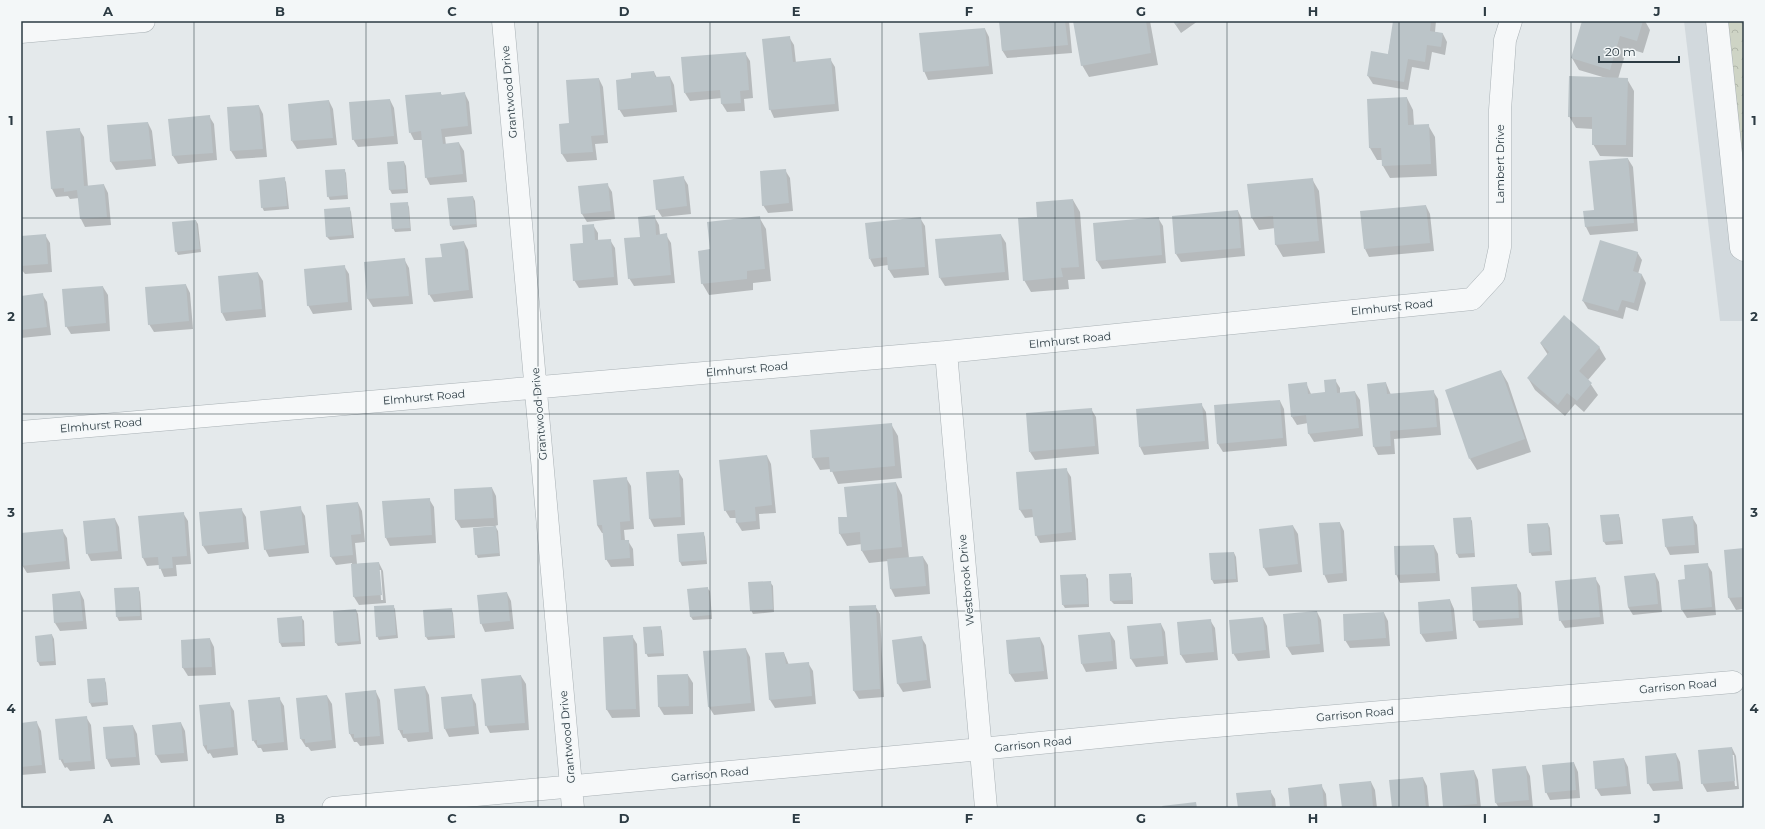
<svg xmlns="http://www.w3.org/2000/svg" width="1765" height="829" viewBox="0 0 1765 829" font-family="Montserrat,sans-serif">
<defs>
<pattern id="park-crowns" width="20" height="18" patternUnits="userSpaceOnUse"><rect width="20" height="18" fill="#ced4c5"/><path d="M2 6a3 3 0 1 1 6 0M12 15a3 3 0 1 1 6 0" fill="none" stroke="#b1b7aa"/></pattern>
</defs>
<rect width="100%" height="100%" fill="#e4e9eb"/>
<path fill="#d2d9dd" d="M1684 21H1744V321H1720Z"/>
<path fill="url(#park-crowns)" d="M1728 21H1744V186Z"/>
<path fill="#0003" fill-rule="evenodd" d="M1000 21H1069L1072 53 1007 58 1002 50Z
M1078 21H1150L1158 65 1089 77 1082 65Z
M1173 21H1198L1181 33Z
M1394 21H1436L1435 32 1443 34 1447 42 1445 55 1432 52 1429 70 1412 67 1408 90 1373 84 1368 76 1388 55Z
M1583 21H1645L1650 30 1643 53 1627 48 1618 79H1627L1634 91 1633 157 1600 156 1593 144V129L1576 128 1569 116 1606 78 1579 70 1572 58Z
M985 29 989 37 993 74 928 80 924 71Z
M789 37 794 45 796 63 830 59 835 67 839 111 774 118 770 109Z
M745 53 750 61 753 98 744 99 745 111 727 112 722 104V98L690 101 685 93Z
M654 72 657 78 670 77 674 85 677 112 624 117 619 109 632 79Z
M599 79 603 87 608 143 595 144 597 160 567 162 562 154 560 125 570 124Z
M440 93 442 95 465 94 469 102 472 134 445 137 446 145 459 143 464 151 467 182 430 185 426 177 422 140H414L410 132Z
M1407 98 1413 110 1414 125H1428L1435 137 1437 176 1390 178 1383 166V160H1377L1370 148 1368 100Z
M390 100 394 108 398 144 358 147 353 139Z
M329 101 333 109 337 145 297 149 292 141Z
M259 106 263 114 267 157 236 159 231 151 228 108Z
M209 116 214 124 217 160 178 164 173 156Z
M148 123 152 131 156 166 116 170 111 162 108 126Z
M79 129 84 137 88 187 104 185 108 193 111 225 85 227 81 219 79 198 70 199 68 196 56 197 52 189Z
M1628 159 1633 167 1638 231 1590 235 1586 227 1584 212 1595 211Z
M404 162 406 166 408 193 392 194 390 190 388 163Z
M344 170 346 173 348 199 330 200 328 196Z
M785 170 790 178 793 211 768 213 763 205Z
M683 177 688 185 691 214 662 217 657 209Z
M284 179 286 182 289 209 264 211 262 207Z
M1312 179 1319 191 1325 253 1283 257 1276 245 1275 228 1259 230 1252 218Z
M607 184 612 192 615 219 587 222 582 214 579 187Z
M473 197 475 201 477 227 453 230 451 226Z
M1073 200 1080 212 1085 279 1068 280 1069 289 1031 292 1024 280 1038 217Z
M407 203 409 207 411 231 395 232 393 228Z
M1426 206 1430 214 1434 251 1369 257 1365 249Z
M349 208 351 212 354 238 330 240 327 237Z
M1238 211 1242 219 1245 256 1181 262 1176 254Z
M654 216 659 225 660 235H666L671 243 675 283 634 286 629 278 641 238Z
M759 217 766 229 771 281 753 283V290L709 295 702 283 711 250Z
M920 218 925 226 929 275 894 278 889 270 888 265 874 267 870 259Z
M1158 218 1163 226 1166 263 1102 269 1097 261Z
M196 221 198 224 201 252 178 255 176 251Z
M593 225 598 233V241L610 240 615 248 618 285 579 288 574 280 584 244Z
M45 235 50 243 52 272 25 274 21 269V237Z
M1001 235 1006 243 1009 280 945 286 940 278Z
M464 242 468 250 473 298 434 302 429 294 443 257Z
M1637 252 1642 260 1638 274 1642 275 1646 283 1638 311 1626 307 1623 319 1588 309 1583 301Z
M404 259 409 268 413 304 373 307 368 299 365 263Z
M344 266 349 274 352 310 313 314 308 305Z
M258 273 263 281 266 317 226 321 222 313Z
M186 285 190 293 193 329 154 332 149 324Z
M103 287 108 295 110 331 71 334 66 326Z
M42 294 47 302 51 335 21 338V297Z
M1541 344 1599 347 1606 359 1588 380 1598 395 1584 412 1575 404 1565 416 1535 390 1528 378 1548 355Z
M1501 371 1508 383 1531 452 1477 470 1470 459Z
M1335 380 1340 388V393L1355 392 1360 400 1363 436 1314 442 1309 434 1308 423 1297 425 1292 417 1306 383 1311 394 1326 393Z
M1386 383 1391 395 1433 391 1438 399 1441 435 1394 439 1395 454 1378 455 1374 447 1368 385Z
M1280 401 1284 409 1287 446 1223 452 1218 444Z
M1201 404 1206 412 1209 449 1144 455 1140 447Z
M1091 409 1096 417 1099 454 1035 460 1030 452Z
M891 424 898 436 902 478 838 484 831 469 820 470 813 458Z
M767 456 771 464 776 513 759 514 760 529 742 531 737 523V518H730L725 510Z
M1066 469 1071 477 1076 540 1040 543 1036 535 1034 517 1025 518 1020 510 1017 473Z
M678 471 683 479 685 525 654 527 650 519Z
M626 478 631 486 634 529 624 530 625 541H628L633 549 634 566 611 567 606 559 604 533H602L597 525Z
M896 483 902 495 909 558 923 557 928 565 930 594 895 597 891 589 888 561 869 563 862 551V544L847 546 840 534 839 518H848Z
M492 488 496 496 498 525 495 526 498 531 500 556 478 558 476 554 494 526 461 528 456 520Z
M429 499 434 507 436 543 390 546 386 538Z
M358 503 362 511 365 542 355 543 357 564 379 563 383 571 386 603 359 605 354 597 352 563 336 565 331 557ZM379 570H381L383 600H381Z
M300 508 305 516 309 553 269 557 265 549Z
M241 509 246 517 249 549 208 554 203 546Z
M183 513 188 521 191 564 176 565 177 576 164 577 159 565 147 566 143 558 139 517Z
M1618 515 1620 518 1623 544 1606 545 1604 542Z
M1692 517 1697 525 1699 553 1670 555 1666 547Z
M1470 518 1472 521 1475 557 1459 558 1457 554Z
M115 519 119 527 122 559 91 561 87 553Z
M1340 523 1344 531 1347 581 1328 583 1324 574Z
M1548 524 1550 528 1552 555 1532 556 1530 552Z
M1293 526 1298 534 1302 572 1269 576 1264 568Z
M62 530 67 538 70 569 27 573 22 565 21 534Z
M703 533 705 537 707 564 682 566 680 562 678 535Z
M1434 546 1438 554 1440 581 1400 583 1396 574Z
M1744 549V609L1736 610 1729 598 1725 551Z
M1234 553 1236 557 1238 582 1214 584 1212 580 1211 554Z
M1707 564 1712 572 1716 615 1687 618 1682 610 1686 580Z
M1130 574 1132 578 1133 604H1114L1111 601Z
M1655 574 1659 582 1662 612 1633 615 1628 607 1626 577Z
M1085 575 1088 579 1089 607 1065 608 1063 605Z
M1595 578 1600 586 1604 624 1565 628 1560 620Z
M770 582 773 586 774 612 753 614 751 610Z
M1516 585 1521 593 1523 625 1479 628 1474 620Z
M138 588 140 592 142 620 119 621 117 617 115 589Z
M707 588 710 591 712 619 693 620 691 617Z
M80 592 84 600 87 629 60 631 55 623Z
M507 593 511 601 514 629 485 632 481 623Z
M1450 600 1454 609 1457 639 1426 642 1421 634Z
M393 606 395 609 398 638 379 640 377 636Z
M875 606 880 614 884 697 859 699 854 691Z
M356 610 358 614 361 644 338 646 336 643Z
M451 610 453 613 455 638 428 640 426 637Z
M1317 612 1321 620 1324 652 1292 655 1287 647 1284 615Z
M1384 613 1388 621 1390 646 1350 648 1345 640Z
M301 617 304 621 305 646 282 647 280 643 278 619Z
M1263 618 1267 626 1270 658 1238 661 1233 653Z
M1210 620 1215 628 1218 660 1186 663 1181 655 1178 623Z
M1161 624 1165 632 1168 664 1136 667 1131 659 1128 627Z
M660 627 662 631 664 656 648 657 646 653Z
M1110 633 1115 641 1117 669 1086 672 1082 664Z
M52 635 54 639 56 665 40 666 38 662 36 637Z
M632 636 637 644 640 717 612 718 607 710Z
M921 637 926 645 931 688 903 692 898 684Z
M1040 638 1044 646 1048 679 1015 682 1010 674Z
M210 639 214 647 216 675 188 676 183 668 182 641Z
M746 649 750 657 755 711 714 715 709 707Z
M784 653 789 665 808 663 813 671 816 704 775 708 770 700Z
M688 675 693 683V714L664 715 659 707Z
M521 676 526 684 529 730 490 733 486 725Z
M104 679 106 683 108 705 92 707 90 703Z
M425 687 429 695 433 739 408 742 406 738H403L399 730Z
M376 692 380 700 384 744 360 746 357 742H354L350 734Z
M471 695 476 704 479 734 449 737 445 729Z
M327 696 332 704 336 748 311 751 308 747H306L301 739Z
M279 698 284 706 288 750 263 752 261 748H258L253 740Z
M229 703 234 711 238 755 213 758 210 753 208 754 203 745Z
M86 717 91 725 95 769 70 771 67 767 65 768 60 759Z
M37 723 41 731 46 773 21 775V724Z
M181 723 185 731 188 761 161 763 156 755 153 726Z
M133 726 137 734 140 765 111 767 107 759Z
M1732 748 1736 756 1739 789 1707 792 1702 783ZM1732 755H1734L1737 786H1735Z
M1676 754 1680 762 1683 789 1653 791 1648 783Z
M1624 759 1628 767 1631 794 1601 796 1596 788Z
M1574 763 1578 772 1580 798 1550 800 1546 792Z
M1526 768 1530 776 1533 808H1499L1496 803Z
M1474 771 1478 780 1481 808H1445L1444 807Z
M1423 778 1427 786 1429 808H1393Z
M1371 782 1375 790 1377 808H1343Z
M1321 785 1326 794 1327 808H1291Z
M1270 791 1275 799 1276 808H1239Z"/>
<path fill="#bbc4c8" d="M999 21H1065L1068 45 1002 51Z
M1073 21H1146L1151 53 1081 66Z
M1173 21H1182L1176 25Z
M1393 21H1431L1430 31 1443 33 1441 47 1427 45 1425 62 1408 59 1404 82 1367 76 1371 51 1388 54Z
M1582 21H1643L1637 41 1620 36 1610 70 1571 58Z
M985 28 989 66 923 72 919 33Z
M790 36 793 62 831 58 835 104 769 110 762 39Z
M746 52 749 90 740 91 741 103 721 104 720 90 684 93 681 57Z
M654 71 655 77 670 76 673 105 618 110 616 80 631 78V73Z
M1569 76 1628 78 1626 145H1592V117H1568Z
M599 78 604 135 591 136 593 152 561 154 559 124 569 123 566 80Z
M441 92V95L465 92 468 126 441 129 443 144 459 142 463 174 425 178 421 131 409 133 405 95Z
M1407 97 1408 125 1429 124 1431 164 1382 166 1381 148H1369L1367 99Z
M390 99 394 136 352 140 349 102Z
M329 100 333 138 291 141 288 104Z
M259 105 263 149 230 151 227 107Z
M210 115 213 153 172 156 168 119Z
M148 122 152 159 110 162 107 125Z
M80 128 84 186 104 184 107 217 80 219 77 190 64 192V188L51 189 46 131Z
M1628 158 1634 223 1585 227 1583 211 1594 210 1589 161Z
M404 161 406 189 389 190 387 162Z
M345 169 347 195 327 197 325 170Z
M786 169 789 203 762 206 760 171Z
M684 176 687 206 656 210 653 180Z
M285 177 287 206 261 208 259 180Z
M1313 178 1319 241 1275 245 1273 216 1251 218 1247 184Z
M608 183 611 211 581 214 578 186Z
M473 196 476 224 450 226 447 198Z
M1073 199 1079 267 1061 268 1063 277 1023 281 1018 218 1037 217 1036 202Z
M408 202 410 228 392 229 390 203Z
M1426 205 1430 243 1364 249 1360 211Z
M350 207 352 235 326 237 324 209Z
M1238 210 1241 248 1175 254 1172 216Z
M655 215 656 235 667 233 671 275 628 279 624 238 640 237 638 217Z
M760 216 765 269 747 271V279L701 284 698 251 710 249 707 222Z
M921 217 925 267 888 270 887 257 869 259 865 223Z
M1159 217 1162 255 1096 261 1093 223Z
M196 220 200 249 175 252 172 222Z
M594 224 595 240 611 239 614 277 573 281 570 244 583 243 582 225Z
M46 234 48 264 21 266V236Z
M1001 234 1005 272 939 278 935 239Z
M1600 240 1638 252 1633 271 1642 274 1634 303 1622 300 1618 311 1582 301Z
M464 241 469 290 428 295 425 258 442 257 440 244Z
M405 258 409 296 367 299 364 262Z
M345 265 348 302 307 306 304 269Z
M258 272 262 309 221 313 218 276Z
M186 284 189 321 148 325 145 287Z
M103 286 106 323 65 327 62 289Z
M43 293 47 327 21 330V296Z
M1564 315 1600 347 1579 371 1592 383 1577 401 1567 393 1558 405 1527 378 1549 352 1540 343Z
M1501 370 1525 439 1469 459 1445 390Z
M1336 379 1337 393 1355 391 1359 428 1308 434 1306 415 1291 417 1288 384 1307 382 1308 394 1325 392 1324 380Z
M1386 382 1387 394 1434 390 1437 427 1390 431 1391 446 1373 447 1367 384Z
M1280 400 1283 438 1217 444 1214 405Z
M1202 403 1205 441 1139 447 1136 409Z
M1092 408 1095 446 1029 452 1026 413Z
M892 423 895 466 830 472 829 457 812 458 810 430Z
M767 455 772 505 755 507 756 521 736 523 735 510 724 511 719 460Z
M1067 468 1072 532 1035 536 1032 509 1019 510 1016 472Z
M679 470 681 517 649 519 646 472Z
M627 477 630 521 620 522 621 540H629L630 558 605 560 602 525H597L593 480Z
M896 482 902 547 861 551 860 532 839 534 838 517H847L844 487Z
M492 487 494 518 455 520 454 489Z
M430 498 432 535 385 538 382 501Z
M358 502 361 534 351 535 353 555 330 557 326 505Z
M301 506 305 545 264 550 260 511Z
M242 508 245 542 202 546 199 512Z
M184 512 187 556 172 557 173 568 159 569 158 557 142 558 138 516Z
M1619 514 1621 540 1603 542 1600 515Z
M1693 516 1695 545 1665 547 1662 519Z
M1471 517 1474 553 1456 554 1453 518Z
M115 518 118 551 86 554 83 521Z
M1340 522 1343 573 1323 575 1319 523Z
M1548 523 1550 551 1529 553 1527 524Z
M1293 525 1298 564 1263 568 1259 529Z
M496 526 499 553 475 555 473 528Z
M63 529 66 561 21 566V533Z
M704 532 706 560 679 562 677 534Z
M1434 545 1436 573 1395 575 1394 546Z
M1744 548V597L1728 598 1724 550Z
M1234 552 1236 579 1211 580 1209 553Z
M923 556 926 586 890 589 887 559Z
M379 562 382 595 353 597 351 564Z
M1708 563 1712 607 1681 610 1678 580 1685 579 1684 565Z
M1131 573 1132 600 1110 601 1109 574Z
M1655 573 1658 604 1628 607 1624 576Z
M1086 574 1088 604 1062 605 1060 575Z
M1596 577 1600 617 1559 621 1555 581Z
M771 581 773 609 750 611 748 582Z
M1517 584 1519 618 1473 621 1471 587Z
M139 587 140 616 116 617 114 588Z
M708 587 711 615 690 617 687 589Z
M80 591 83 621 54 623 52 594Z
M507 592 510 621 480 624 477 595Z
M1450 599 1453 631 1420 634 1418 602Z
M394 605 396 635 376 637 374 606Z
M876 605 880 689 853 691 849 606Z
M452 608 454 635 425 637 423 610Z
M356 609 359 641 335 643 333 611Z
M1317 611 1320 644 1286 647 1283 614Z
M1384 612 1386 638 1344 641 1343 614Z
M302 616 303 642 279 643 277 618Z
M1263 617 1266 650 1232 654 1229 620Z
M1211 619 1214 652 1180 655 1177 622Z
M1161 623 1164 656 1130 659 1127 626Z
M661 626 663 653 645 654 643 627Z
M1110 632 1113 661 1081 664 1078 635Z
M52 634 54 661 37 662 35 636Z
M633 635 636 709 606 710 603 637Z
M922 636 927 680 897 684 892 640Z
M1040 637 1044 671 1009 674 1006 640Z
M210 638 212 667 182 668 181 640Z
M746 648 751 703 708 707 703 651Z
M784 652 786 664 809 662 812 696 769 700 765 653Z
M688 674 689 706 658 707 657 675Z
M521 675 525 723 485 726 481 679Z
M105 678 107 702 89 703 87 679Z
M425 686 429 732 403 734V730H398L394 689Z
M376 690 380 736 354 738V734H349L345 693Z
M472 694 475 726 444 729 441 697Z
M327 695 332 740 305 743V739H300L296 698Z
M280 697 284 742 257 745V740L252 741 248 700Z
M230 702 234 747 207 750V745L203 746 199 705Z
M87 716 91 761 64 763 63 759 59 760 55 719Z
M37 721 42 765 21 767V723Z
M181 722 184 753 155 755 152 725Z
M133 725 136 757 106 759 103 727Z
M1732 747 1735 781 1701 784 1698 750Z
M1676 753 1679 781 1647 784 1645 756Z
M1624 758 1627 786 1595 789 1593 761Z
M1574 762 1576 790 1545 793 1542 765Z
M1526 766 1529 800 1495 803 1492 769Z
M1474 770 1477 804 1443 807 1440 773Z
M1423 777 1426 808H1392L1389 780Z
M1371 781 1373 808H1342L1339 784Z
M1322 784 1324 808H1290L1288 788Z
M1271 790 1272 808H1238L1236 793Z
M1196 802 1197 808H1163L1162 806Z"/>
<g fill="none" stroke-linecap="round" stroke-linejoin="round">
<defs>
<path id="minor" d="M503 21 573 808
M1717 21 1741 248 1744 250
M21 32 144 21
M946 352 986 808
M21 432 946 352 1472 299 1494 275 1500 247V110L1505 40 1511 21
M333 808 960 751 1170 730 1733 682"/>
</defs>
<use href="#minor" stroke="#a9b1b5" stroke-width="23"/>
<use href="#minor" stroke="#f6f8f9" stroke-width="22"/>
</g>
<path fill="none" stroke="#2c3b43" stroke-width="1" stroke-opacity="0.55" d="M194 21V808M366 21V808M538 21V808M710 21V808M882 21V808M1055 21V808M1227 21V808M1399 21V808M1571 21V808M21 218H1744M21 414H1744M21 611H1744"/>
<g text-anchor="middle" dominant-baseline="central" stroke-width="3" stroke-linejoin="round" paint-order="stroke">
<g font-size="11" fill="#2c3b43" stroke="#f3f7f8">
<text transform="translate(509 92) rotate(-95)">Grantwood Drive</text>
<text transform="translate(1500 164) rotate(-90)">Lambert Drive</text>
<text transform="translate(1392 307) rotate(-6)">Elmhurst Road</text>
<text transform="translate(1070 340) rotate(-6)">Elmhurst Road</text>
<text transform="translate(747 369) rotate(-5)">Elmhurst Road</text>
<text transform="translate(424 397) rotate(-5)">Elmhurst Road</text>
<text transform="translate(539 414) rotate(-95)">Grantwood Drive</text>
<text transform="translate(101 425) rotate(-5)">Elmhurst Road</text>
<text transform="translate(966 580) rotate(-95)">Westbrook Drive</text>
<text transform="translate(1678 686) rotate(-5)">Garrison Road</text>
<text transform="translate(1355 714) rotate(-5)">Garrison Road</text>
<text transform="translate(567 737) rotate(-95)">Grantwood Drive</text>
<text transform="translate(1033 744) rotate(-6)">Garrison Road</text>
<text transform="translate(710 774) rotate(-5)">Garrison Road</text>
</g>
</g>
<rect width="1765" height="829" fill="none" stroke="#f3f7f8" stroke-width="44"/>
<path d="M1599 56v6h80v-6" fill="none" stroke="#2c3b43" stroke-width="2"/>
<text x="1605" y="56" font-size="12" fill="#2c3b43" stroke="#f3f7f8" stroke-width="3" paint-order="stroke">20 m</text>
<rect x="22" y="22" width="1721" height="785" fill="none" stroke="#2c3b43" stroke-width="1.5"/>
<g font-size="13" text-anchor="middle" font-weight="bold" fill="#2c3b43">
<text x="108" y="16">A</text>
<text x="280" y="16">B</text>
<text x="452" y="16">C</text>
<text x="624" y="16">D</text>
<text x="796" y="16">E</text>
<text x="969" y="16">F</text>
<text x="1141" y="16">G</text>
<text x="1313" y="16">H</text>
<text x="1485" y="16">I</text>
<text x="1657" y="16">J</text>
<text x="11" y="125">1</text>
<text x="1754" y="125">1</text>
<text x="11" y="321">2</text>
<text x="1754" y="321">2</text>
<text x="11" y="517">3</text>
<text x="1754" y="517">3</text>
<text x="11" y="713">4</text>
<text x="1754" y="713">4</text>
<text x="108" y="823">A</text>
<text x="280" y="823">B</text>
<text x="452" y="823">C</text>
<text x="624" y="823">D</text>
<text x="796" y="823">E</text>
<text x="969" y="823">F</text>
<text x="1141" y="823">G</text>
<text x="1313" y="823">H</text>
<text x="1485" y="823">I</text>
<text x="1657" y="823">J</text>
</g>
</svg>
